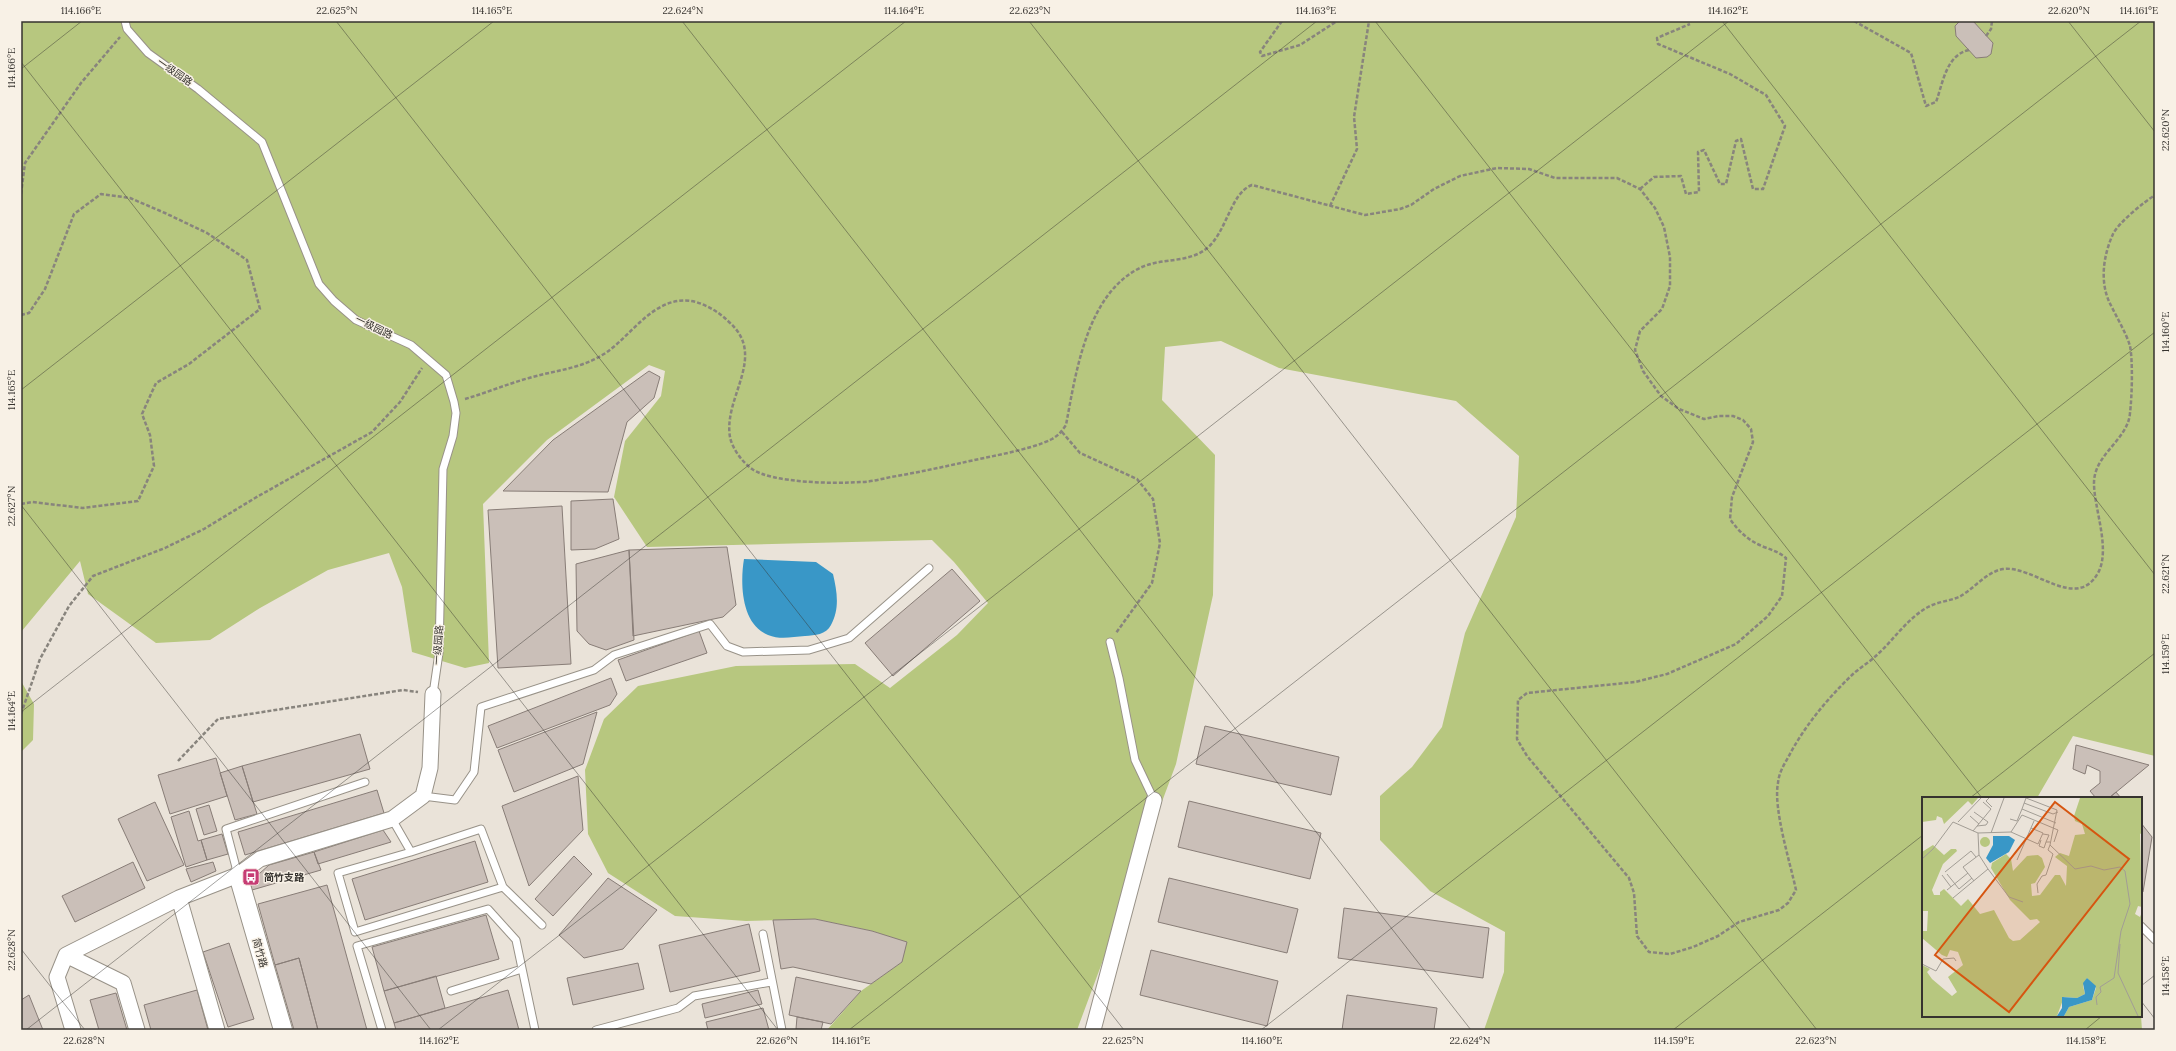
<svg xmlns="http://www.w3.org/2000/svg" width="2176" height="1051" viewBox="0 0 2176 1051" font-family="Lora,'Noto Sans SC',serif">
<rect width="100%" height="100%" fill="#eae3d9"/>
<path fill="#b7c77f" d="M21 21H2155V756L2073 736 2037 798H1923V1016H2141L2142 1030H1484L1504 972 1505 932 1430 891 1380 840V796L1412 767 1442 727 1465 633 1516 517 1519 456 1456 401 1279 368 1221 341 1165 347 1162 400 1215 455 1213 595 1176 764 1077 1030H827L861 991 902 962 906 942 872 931 815 919 746 921 675 916 608 873 588 834 585 770 604 719 638 686 736 666 855 664 890 688 957 635 988 603 954 562 932 540 647 547 614 497 625 441 661 396 665 371 649 365 547 440 483 504 489 663 465 668 412 652 402 587 389 553 328 570 260 608 210 640 156 643 88 594 80 561 21 632Z
M21 681 34 704 33 740 21 752Z"/>
<path fill="#3997c7" d="M744 559 816 562 833 574C837 591 840 609 831 625 826 635 815 635 805 636 792 637 780 640 768 635 741 624 740 583 744 559Z"/>
<path fill="#cabfb8" stroke="#887d77" d="M1960 21H1973L1993 43 1991 54 1987 57 1976 58 1956 36 1955 26Z
M649 371 660 377 654 398 627 422 608 492 503 491 553 440Z
M613 499 619 539 595 549 571 550V501Z
M562 506 571 664 498 668 488 510Z
M727 547 736 605 723 617 633 636 629 550Z
M629 550 634 640 606 650 589 644 577 631 576 564Z
M952 569 980 601 893 676 865 643Z
M699 631 707 653 626 681 618 660Z
M611 678 617 694 610 705 497 748 488 726Z
M597 712 583 764 514 792 498 750Z
M1205 726 1339 757 1331 795 1196 764Z
M360 734 370 769 253 802 242 766Z
M2076 745 2149 765 2109 798H2096L2090 791 2100 783V771L2087 765 2085 774 2073 769Z
M216 758 227 796 170 814 158 775Z
M242 766 257 814 235 820 220 773Z
M578 776 583 830 529 886 502 806Z
M377 790 384 813 245 855 238 832Z
M2116 792 2121 798H2109Z
M1189 801 1321 833 1310 879 1178 847Z
M155 802 184 865 147 881 118 819Z
M209 805 217 831 204 835 196 809Z
M189 811 198 841 201 840 207 860 186 867 171 817Z
M2141 823 2152 837 2143 892 2141 891Z
M383 830 391 842 318 864 314 852Z
M222 834 228 854 207 860 201 840Z
M475 841 488 882 365 920 352 879Z
M314 852 321 870 252 890 250 882 269 865Z
M574 856 592 874 553 916 535 899Z
M133 862 145 888 75 922 62 896Z
M213 862 216 871 191 882 186 869Z
M608 878 657 910 623 949 584 958 559 935Z
M1169 878 1298 909 1287 953 1158 922Z
M327 885 367 1030H318L299 958 275 965 258 904Z
M1344 908 1489 928 1483 978 1338 958Z
M486 915 499 959 384 991 372 947Z
M815 919 872 931 907 942 902 962 871 984 793 967 781 969 773 920Z
M749 924 760 971 670 992 659 945Z
M229 943 254 1019 228 1027 203 952Z
M1151 950 1278 981 1267 1026 1140 995Z
M299 958 318 1030H294L275 965Z
M638 963 644 989 573 1005 567 978Z
M436 976 445 1008 394 1023 384 991Z
M796 977 861 991 831 1024 789 1015Z
M197 990 208 1030H151L144 1005Z
M508 990 519 1030H396L394 1023Z
M758 990 762 1004 705 1018 702 1004Z
M116 993 127 1030H99L90 1000Z
M29 995 43 1030H21V1000Z
M1347 995 1437 1008 1434 1030H1342Z
M763 1008 769 1030H708L706 1022Z
M797 1017 823 1022 821 1030 796 1029Z"/>
<g fill="none" stroke-linecap="round" stroke-linejoin="round">
<defs>
<path id="service" d="M125 21 127 29 148 53 198 89 262 142 319 284 334 301 356 320 411 345 446 375 454 402 456 413 453 436 443 469 439 653 433 694
M1110 642 1119 678 1135 760 1154 800
M423 796 455 800 474 772 481 707 594 670 614 655 710 624 727 646 743 652 809 650 849 638 929 568
M392 819 411 852 338 873 355 932 503 887 481 829 411 852
M238 875 226 829 365 782
M503 887 542 925
M2141 926 2155 940
M763 934 782 1030
M451 991 522 969
M382 1030 357 946 488 909 516 940 535 1030
M596 1030 678 1008 694 996 771 982"/>
<path id="minor" d="M179 898 217 1030
M66 955 123 983 137 1030
M73 1030 57 977 66 955 179 898 238 875 260 859 392 819 423 796 430 768 433 694
M1093 1030 1154 800"/>
<path id="tertiary" d="M238 875 283 1030"/>
</defs>
<use href="#service" stroke="#989288" stroke-width="9"/>
<use href="#minor" stroke="#989288" stroke-width="17"/>
<use href="#tertiary" stroke="#989288" stroke-width="20"/>
<path stroke="#88847d" stroke-width="2.5" stroke-dasharray="4 2" stroke-linecap="butt" d="M1282 21 1260 52 1262 56 1300 45 1337 21
M1854 21 1911 53 1926 106 1936 102C1943 83 1946 55 1969 50
M1986 36 1991 29 1992 21
M1640 189 1654 177 1681 176 1686 194 1699 192 1698 152 1704 150 1720 184H1726L1736 141 1741 139 1753 189H1763L1785 126 1766 95 1730 74 1658 44 1657 38 1690 24
M21 194 25 163 81 83 120 37
M1330 206 1357 149 1354 117 1369 21
M21 315 29 313 45 289 74 214 101 194 130 198 165 213 207 233 247 260 260 309 189 364 156 383 142 414 150 435 154 466 138 501 83 508 32 502 21 504
M465 399C486 393 507 384 529 378 556 370 582 369 607 352 633 334 657 292 696 302 709 306 720 313 729 322 768 356 723 397 730 437 732 448 742 462 752 469 772 483 835 484 860 482 871 482 881 479 891 477 915 473 938 468 961 463 986 457 1031 450 1052 439 1059 435 1062 431 1066 425 1076 372 1087 292 1142 267 1162 258 1188 263 1206 249 1227 233 1230 193 1252 185L1365 215 1400 209 1411 205 1434 189 1460 176 1497 168 1529 169 1555 178H1617L1640 189 1655 208 1664 227 1670 257V286L1662 309 1640 331 1635 350 1643 371 1661 396 1679 409 1704 419 1719 416H1733L1743 420 1751 429 1753 442 1732 497 1730 519C1739 532 1749 541 1764 547 1772 550 1779 552 1786 558L1782 596 1768 616 1736 644 1667 674 1635 682 1527 693 1518 700 1517 739 1527 756 1629 878 1634 893 1637 936 1649 952 1670 954 1693 947 1718 936 1739 922 1779 910 1788 903 1796 890C1790 862 1773 808 1778 783 1779 771 1786 762 1791 752 1807 723 1829 697 1853 674 1861 667 1871 661 1879 653 1895 638 1908 618 1928 607 1937 602 1949 601 1959 597 1974 589 1986 572 2003 569 2034 565 2076 612 2098 573 2111 549 2094 509 2094 483 2094 454 2128 440 2130 413 2132 396 2133 362 2130 346 2126 332 2114 313 2108 299 2100 278 2104 254 2113 234 2119 222 2144 202 2155 195
M1062 432 1080 453 1137 479 1153 499 1160 543 1152 583 1116 633
M21 714 40 659 69 606 93 576 165 548 204 529 255 498 372 432 400 402 422 368
M178 761 218 719 403 690 418 692"/>
<use href="#service" stroke="#fff" stroke-width="7"/>
<use href="#minor" stroke="#fff" stroke-width="15"/>
<use href="#tertiary" stroke="#fff" stroke-width="18"/>
</g>
<path fill="none" stroke="#36332f" stroke-width="1" stroke-opacity="0.45" d="M336 21 1124 1030M682 21 1471 1030M1029 21 1817 1030M1375 21 1982 798M1722 21 2155 575M2068 21 2155 132M21 62 778 1030M21 69 82 21M21 390 494 21M21 505 431 1030M21 712 906 21M1970 798 2155 653M21 949 85 1030M2141 986 2155 975M2141 1001 2155 1019M26 1030 1317 21M438 1030 1729 21M849 1030 2141 21M1261 1030 2155 332M1673 1030 1923 835M2085 1030 2102 1016"/>
<defs>
<symbol id="bus-square" viewBox="-11 -11 22 22"><rect x="-9" y="-9" width="18" height="18" rx="4" fill="#c63c74" stroke="#f8f1e6"/><path d="M-5-6H5V4H4V6H2V4H-2V6H-4V4H-5ZM-3.5-4V0h7V-4ZM-3.5 1.2v1.5H-2V1.2ZM2 1.2v1.5H3.5V1.2Z" fill="#fff"/></symbol>
</defs>
<g fill-rule="evenodd">
<use href="#bus-square" x="241" y="867" width="20" height="20"/>
</g>
<g text-anchor="middle" dominant-baseline="central" stroke-width="3" stroke-linejoin="round" paint-order="stroke">
<g font-size="10" fill="#36332f" stroke="#f8f1e6">
<text transform="translate(175 72) rotate(35)">一级园路</text>
<text transform="translate(374 327) rotate(26)">一级园路</text>
<text transform="translate(438 645) rotate(-86)">一级园路</text>
<text transform="translate(260 953) rotate(74)">简竹路</text>
</g>
<g font-size="10" font-weight="bold" fill="#36332f" stroke="#f8f1e6" text-anchor="start">
<text x="264" y="877">简竹支路</text>
</g>
</g>
<g transform="translate(1922 797)">
<rect width="220" height="220" fill="#eae3d9"/>
<path d="M0 1H56L50 8 46 4 22 27 20 21 15 19 14 23 0 25ZM158 1H220V36L218 37 220 110 216 109 213 117 218 120 220 115V219H142L147 210 170 203 174 191 165 181 161 189 163 197 155 201 142 200 135 219H0V168L8 172 5 175 10 182 30 199 35 195 26 180 41 168 36 155 28 153 25 160 20 158 0 141V134H5L6 114H0V55L11 48 22 58 29 52H34L35 54 21 67 10 93 12 98H18V95L22 92 39 109 46 102 58 117 72 113 87 141 91 144 98 143 118 125 115 122 108 123 88 103 69 71 70 66 84 57 89 62 91 74 105 59 116 58 120 61 123 70 113 86 109 87 110 99 118 98 133 78H138L144 89 145 69 133 60 138 56 147 59 153 38 163 37 160 27 153 24 152 19ZM58 45a5 5 0 1 1 10 0a5 5 0 1 1-10 0Z" fill="#b7c77f"/>
<path d="M71 39H87L93 43 87 55 68 66 64 61 71 48ZM165 181 174 189 170 203 147 210 142 219H135L140 211V200L155 201 163 197 161 186Z" fill="#3997c7"/>
<path fill="none" stroke="#a29d95" stroke-width="1" d="M67 1 64 4 70 10M104 1 135 13 128 48 153 72 169 69 182 73 198 70 203 74 208 107 199 134 192 181 178 190 179 195 174 200 175 208M104 1 100 12 134 26M102 6 131 17 136 15M52 15 66 25 64 28 55 29M48 19 57 27M88 22 95 24 100 12M36 25 59 1M51 34 69 12 61 5M89 35 116 47 121 36 109 31M69 36 82 1M121 37 127 38 124 45H128M119 43 117 49 122 51 124 45M0 62 11 52 31 25 56 36 89 35 100 18 136 33 132 45M95 63 112 24M66 72 87 100 101 105M23 75 49 54 54 60M25 77 37 92 50 81M20 78 29 90M52 84 41 70 57 58M25 93 46 76M116 96 115 87 120 79 124 78 131 57 126 53 128 48M31 101 66 72 57 58 56 36M198 147 196 176 216 219M0 167 14 174 21 162 32 161 34 164"/>
<path fill="#d65510" fill-opacity="0.15" stroke="#d65510" stroke-width="2" d="M133 5 207 62 87 215 13 158Z"/>
<rect width="220" height="220" fill="none" stroke="#36332f" stroke-width="2"/>
</g>
<rect width="2176" height="1051" fill="none" stroke="#f8f1e6" stroke-width="44"/>
<rect x="22" y="22" width="2132" height="1007" fill="none" stroke="#36332f" stroke-width="1.5"/>
<g font-size="10" text-anchor="middle" fill="#36332f">
<text x="81" y="14">114.166°E</text>
<text x="337" y="14">22.625°N</text>
<text x="492" y="14">114.165°E</text>
<text x="683" y="14">22.624°N</text>
<text x="904" y="14">114.164°E</text>
<text x="1030" y="14">22.623°N</text>
<text x="1316" y="14">114.163°E</text>
<text x="1728" y="14">114.162°E</text>
<text x="2069" y="14">22.620°N</text>
<text x="2139" y="14">114.161°E</text>
<text transform="translate(11 68) rotate(-90)" y="4">114.166°E</text>
<text transform="translate(2165 130) rotate(-90)" y="4">22.620°N</text>
<text transform="translate(2165 332) rotate(-90)" y="4">114.160°E</text>
<text transform="translate(11 390) rotate(-90)" y="4">114.165°E</text>
<text transform="translate(11 506) rotate(-90)" y="4">22.627°N</text>
<text transform="translate(2165 574) rotate(-90)" y="4">22.621°N</text>
<text transform="translate(2165 654) rotate(-90)" y="4">114.159°E</text>
<text transform="translate(11 711) rotate(-90)" y="4">114.164°E</text>
<text transform="translate(11 950) rotate(-90)" y="4">22.628°N</text>
<text transform="translate(2165 976) rotate(-90)" y="4">114.158°E</text>
<text x="84" y="1044">22.628°N</text>
<text x="439" y="1044">114.162°E</text>
<text x="777" y="1044">22.626°N</text>
<text x="851" y="1044">114.161°E</text>
<text x="1123" y="1044">22.625°N</text>
<text x="1262" y="1044">114.160°E</text>
<text x="1470" y="1044">22.624°N</text>
<text x="1674" y="1044">114.159°E</text>
<text x="1816" y="1044">22.623°N</text>
<text x="2086" y="1044">114.158°E</text>
</g>
</svg>
